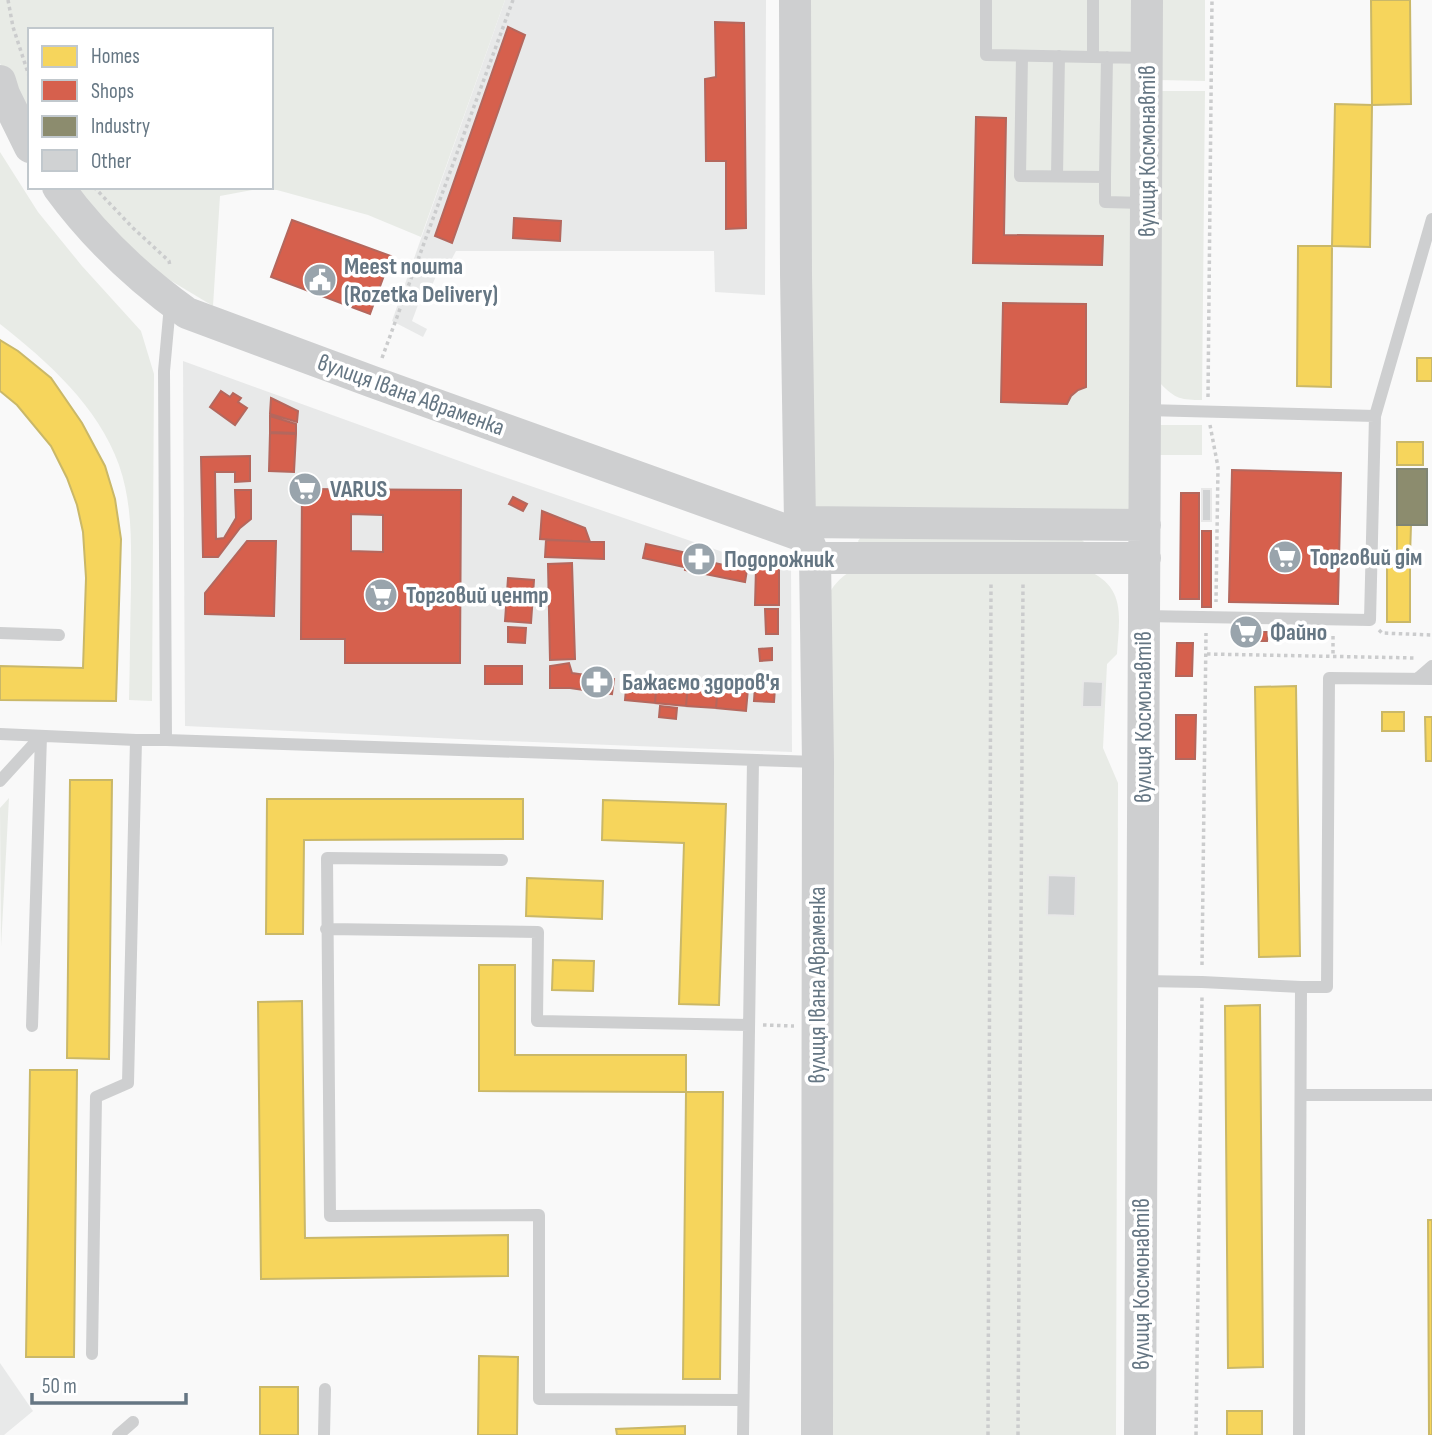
<svg xmlns="http://www.w3.org/2000/svg" width="1432" height="1435" viewBox="0 0 1432 1435" font-family="'Sofia Sans Condensed',sans-serif">
<rect width="100%" height="100%" fill="#f9f9f9"/>
<path fill="#e8e9e9" d="M505 0H766L765 295 715 292 714 251H456L448 266 441 264 431 288 425 286 412 321 427 329 423 337 392 321Z
M183 361 487 471 752 562 791 563 792 752 480 740 185 726Z
M0 1363 33 1411 4 1435H0Z"/>
<path fill="#e8ebe6" d="M0 0H505L421 237 368 215 277 190 257 189 220 196 213 306 163 276 66 187H271V30H30V133L9 90 0 63Z
M795 0H1147L1145 525 800 522Z
M1159 0H1205V81L1159 80Z
M1159 91H1205L1202 400C1182 400 1175 399 1161 384Z
M0 152 38 212 82 266 141 331 154 374 152 701 129 700C130 662 130 625 131 587 131 546 133 505 119 465 98 406 47 361 0 324Z
M1157 425H1202V455H1156Z
M861 537 1080 538 1084 542 861 547 858 541Z
M856 569 1090 571C1098 576 1107 581 1112 590 1123 607 1118 634 1117 654L1107 664 1103 748 1118 783 1116 1435H823L828 595C836 582 842 575 856 569Z
M9 798 1 947 0 808Z"/>
<path fill="#f6d55c" stroke="#cab868" stroke-width="2" d="M1371 0H1410L1411 104 1372 105Z
M1335 104 1372 105 1370 247 1332 246Z
M1298 246H1332L1331 387 1297 386Z
M0 340 18 351 51 378 82 423 105 466 115 499 121 539 116 701 0 700V666L83 668 86 578 83 532 77 505 67 478 51 446 17 405 0 391Z
M1417 358H1432V381H1417Z
M1397 442H1423V465H1397Z
M1397 525H1411L1410 556H1397Z
M1387 556H1410V622H1387Z
M1296 686 1300 956 1259 957 1255 687Z
M1382 712H1404V731H1382Z
M1425 717H1432V761H1426Z
M70 780H112L109 1059 67 1058Z
M267 799H523V839L304 840 303 934H266Z
M603 800 726 804 719 1005 679 1004 684 843 602 840Z
M527 878 603 881 602 919 526 916Z
M553 960 594 961 593 991 552 990Z
M479 965H515V1055H686V1092L479 1091Z
M302 1001 305 1238 508 1235V1276L261 1279 258 1002Z
M1260 1005 1263 1367 1228 1368 1225 1006Z
M30 1070H77L74 1357H26Z
M686 1092H723L720 1379H683Z
M1428 1220H1432V1435H1429Z
M479 1356 518 1357 517 1435H478Z
M260 1387H298V1435H260Z
M1227 1411H1262V1435H1227Z
M685 1426V1435H617L616 1429Z"/>
<path fill="#d6604d" stroke="#b4675d" stroke-width="2" fill-rule="evenodd" d="M715 22 744 23 746 228 726 229V161H706L705 79 716 77Z
M508 27 525 35 452 243 435 236Z
M976 117 1006 118 1004 235 1103 236 1102 265 973 263Z
M514 218 561 221 560 241 513 238Z
M292 220 391 256 370 314 271 277Z
M1003 303 1086 304V387L1078 390 1071 396 1067 404 1001 402Z
M221 391 230 397 233 393 241 398 238 402 247 408 235 425 210 407Z
M271 398 298 411 297 422 270 414Z
M270 416 296 424V433L270 432Z
M270 433 296 434 294 472 269 471Z
M250 456V481L235 482V472H215L216 539 224 538 236 518 235 490H251V519L240 528 218 557H203L201 457Z
M1232 470 1341 473 1338 604 1229 602Z
M302 489 461 490 460 663H345V639H301ZM351 514 383 515V552L351 551Z
M1181 493H1199V599H1180Z
M513 497 527 504 523 511 509 504Z
M542 511 585 528 590 542 540 539Z
M1202 531H1211V607H1202Z
M546 540 604 542V559L545 557Z
M247 541H276L274 616 205 614V593Z
M646 544 687 553 684 567 643 558Z
M687 557 747 570 745 582 685 570Z
M572 563 575 659 550 660 548 564Z
M756 568H779V605H755Z
M508 578 534 580 531 623 505 621Z
M765 609H778V634H766Z
M1237 623 1256 624 1255 641H1236Z
M508 627 526 628 525 643 508 642Z
M1257 632H1268L1267 641H1257Z
M1177 643H1193L1192 676H1176Z
M772 648V660L760 661 759 649Z
M569 663 572 673 614 679 612 694 570 688H550V666Z
M485 666H522V684H485Z
M627 678 657 680 655 703 625 700Z
M657 680 688 684 686 706 655 703Z
M688 684 718 686 716 708 686 706Z
M718 686 748 689 746 711 716 708Z
M755 686 775 688 774 702 754 701Z
M660 706 677 708 676 719 659 717Z
M1176 715H1196L1195 759H1176Z"/>
<path fill="#8c8c6e" stroke="#808574" stroke-width="2" d="M1397 469H1427V525H1397Z"/>
<path fill="#d0d2d3" stroke="#e8e8e8" stroke-width="2" d="M1202 489H1211V521H1202Z
M1083 681 1103 682 1102 707H1082Z
M1048 875 1076 876 1075 916 1047 915Z"/>
<g fill="none" stroke-linecap="round" stroke-linejoin="round">
<path stroke="#cbcccd" stroke-width="3.5" stroke-dasharray="3.5 3.5" stroke-linecap="butt" d="M8 0 13 27 30 79
M94 187 133 228 169 261 170 266
M382 358 513 0
M1208 397 1212 0
M1210 425 1218 467 1216 602
M1379 630 1382 633 1432 635
M1333 636V656
M1207 654 1416 658
M1202 965 1206 633
M763 1025 794 1026
M988 1435 991 583
M1018 1435 1023 584
M1196 1435 1202 997"/>
<path stroke="#cecfd0" stroke-width="12" d="M986 0V55L1093 57
M1093 0V57L1147 58
M1022 56 1020 176 1105 177V202L1144 203
M1057 176 1059 56
M1105 177 1107 57
M1375 416 1432 219
M1144 616 1370 620 1375 416 1146 410
M0 633 59 635
M1417 679 1432 666
M0 734 136 740
M166 740 817 762
M0 781 41 736 32 1026
M502 860 327 858 330 1216 539 1215V1399L743 1400
M326 929 538 932 537 1021 749 1025
M1142 981 1202 982 1301 987 1299 1435
M1301 987H1327L1329 678 1432 679
M1301 1095H1432
M92 1354 96 1097 128 1083 136 740H166L164 371 170 305
M118 1435 133 1422
M324 1435 325 1389
M743 1435 753 760"/>
<path stroke="#cecfd0" stroke-width="32" d="M795 0 796 275 800 522 815 558 818 762 817 1435
M0 81 4 94 30 147
M58 187C93 235 138 278 187 313L373 382 805 537
M800 522 1145 525
M815 558H1145
M1140 1435 1147 0"/>
</g>
<defs>
<symbol id="civic-disc" viewBox="-11 -11 22 22"><circle r="9.5" fill="#99a4ac" stroke="#fff"/><path d="M-.6-6.5H3V-4.5H.6V-3L4-1V1h2V6H-6V1h2V-1L-.6-3ZM-1.2 2.5V6h2.4V2.5Z" fill="#fff"/></symbol>
<symbol id="supermarket-disc" viewBox="-11 -11 22 22"><circle r="9.5" fill="#99a4ac" stroke="#fff"/><path d="M-6-5.5h2.5l.6 2H6L4.5 2H-2.5L-4.4-4H-6ZM-1.5 3.2a1.3 1.3 0 1 0 .1 0ZM3 3.2a1.3 1.3 0 1 0 .1 0Z" fill="#fff"/></symbol>
<symbol id="pharmacy-disc" viewBox="-11 -11 22 22"><circle r="9.5" fill="#99a4ac" stroke="#fff"/><path d="M-2-6h4v4h4v4h-4v4h-4v-4h-4v-4h4Z" fill="#fff"/></symbol>
</defs>
<g fill-rule="evenodd">
<use href="#civic-disc" x="301" y="261" width="38" height="38"/>
<use href="#supermarket-disc" x="286" y="470" width="38" height="38"/>
<use href="#supermarket-disc" x="1266" y="538" width="38" height="38"/>
<use href="#pharmacy-disc" x="680" y="540" width="38" height="38"/>
<use href="#supermarket-disc" x="362" y="576" width="38" height="38"/>
<use href="#supermarket-disc" x="1227" y="613" width="38" height="38"/>
<use href="#pharmacy-disc" x="578" y="663" width="38" height="38"/>
</g>
<g text-anchor="middle" dominant-baseline="central" stroke-width="7" stroke-linejoin="round" paint-order="stroke">
<g font-size="24" fill="#657683" stroke="#fff">
<text transform="translate(1147 151) rotate(-90)">вулиця Космонавтів</text>
<text transform="translate(411 395) rotate(20)">вулиця Івана Авраменка</text>
<text transform="translate(1143 717) rotate(-90)">вулиця Космонавтів</text>
<text transform="translate(817 985) rotate(-90)">вулиця Івана Авраменка</text>
<text transform="translate(1141 1284) rotate(-90)">вулиця Космонавтів</text>
</g>
<g font-size="24" font-weight="bold" fill="#657683" stroke="#fff" text-anchor="start">
<text x="344" y="266">Meest пошта<tspan x="344" dy="28">(Rozetka Delivery)</tspan></text>
<text x="330" y="489">VARUS</text>
<text x="1310" y="557">Торговий дім</text>
<text x="724" y="559">Подорожник</text>
<text x="406" y="595">Торговий центр</text>
<text x="1270" y="632">Файно</text>
<text x="622" y="682">Бажаємо здоров'я</text>
</g>
</g>
<rect x="28" y="28" width="245" height="161" fill="#ffffff" stroke="#c1c8cd" stroke-width="2"/>
<rect x="42" y="46" width="35" height="21" fill="#f6d55c" stroke="#c1c8cd" stroke-width="2"/>
<text x="91" y="63" font-size="21" fill="#657683">Homes</text>
<rect x="42" y="80" width="35" height="21" fill="#d6604d" stroke="#c1c8cd" stroke-width="2"/>
<text x="91" y="98" font-size="21" fill="#657683">Shops</text>
<rect x="42" y="116" width="35" height="21" fill="#8c8c6e" stroke="#c1c8cd" stroke-width="2"/>
<text x="91" y="133" font-size="21" fill="#657683">Industry</text>
<rect x="42" y="150" width="35" height="21" fill="#d0d2d3" stroke="#c1c8cd" stroke-width="2"/>
<text x="91" y="168" font-size="21" fill="#657683">Other</text>
<path d="M32 1393v10h154v-10" fill="none" stroke="#657683" stroke-width="3.5"/>
<text x="42" y="1393" font-size="21" fill="#657683" stroke="#ffffff" stroke-width="5" paint-order="stroke">50 m</text>
</svg>
